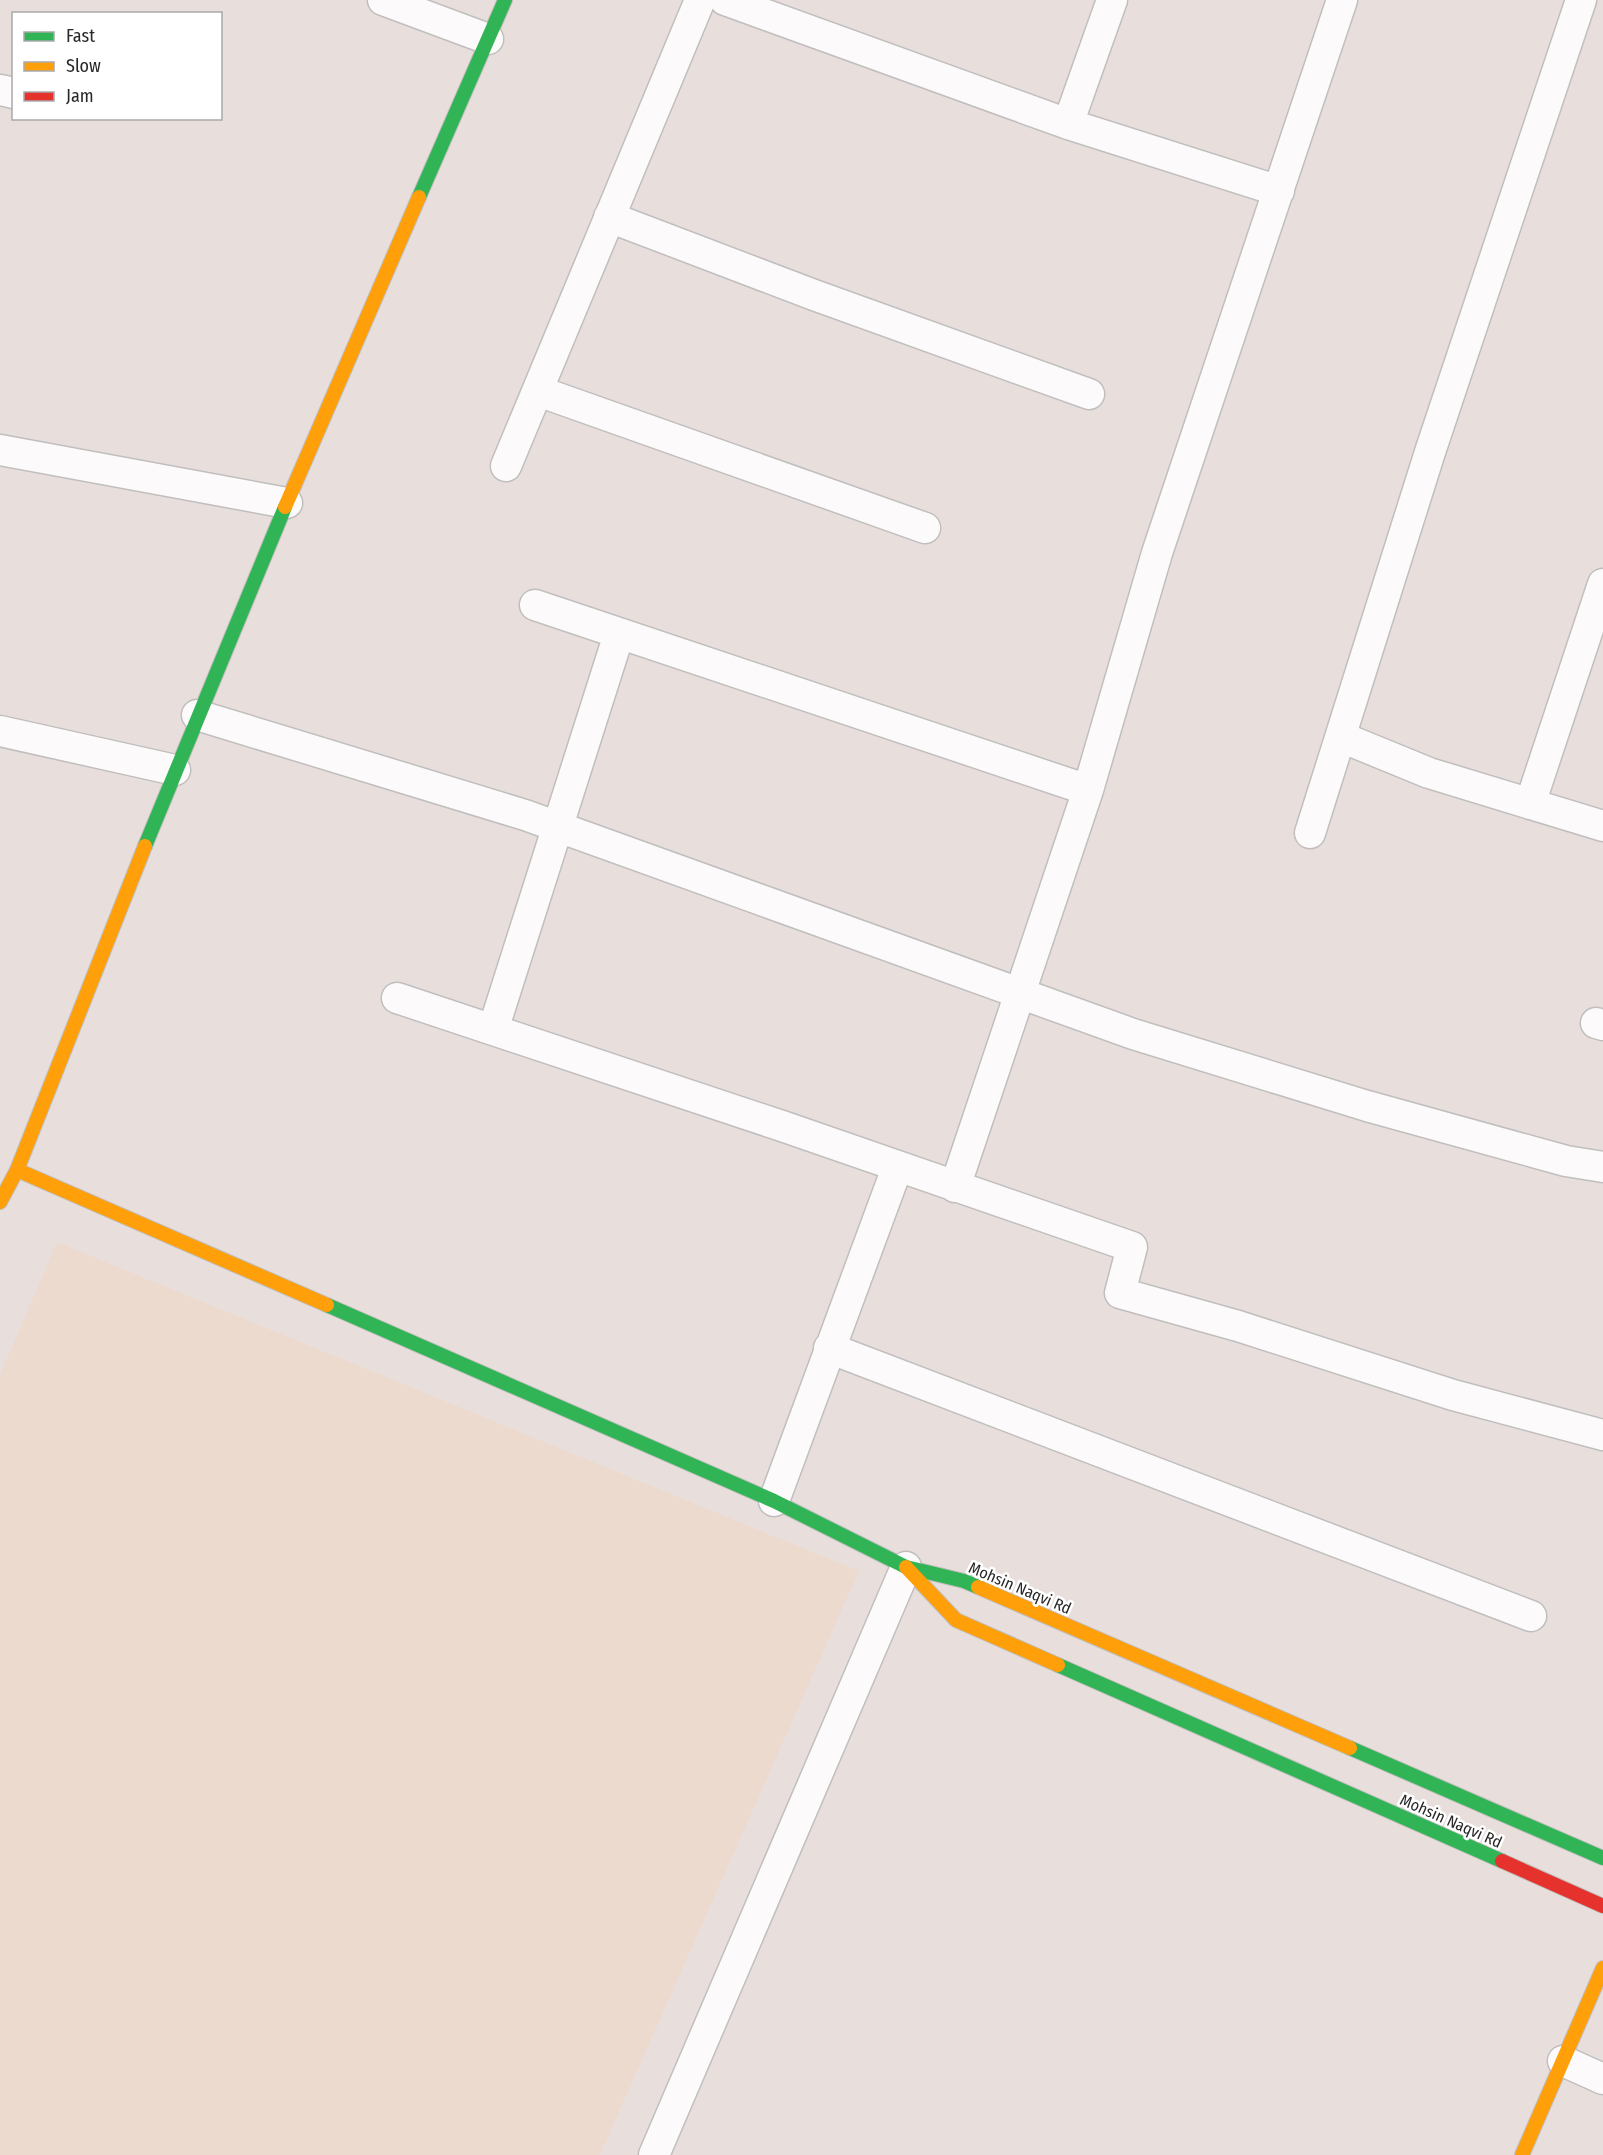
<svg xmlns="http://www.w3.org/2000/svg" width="1603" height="2155" viewBox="0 0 1603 2155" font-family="'Fira Sans Condensed',sans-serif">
<rect width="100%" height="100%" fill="#e8dfdc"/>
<path fill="#ecdacf" d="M57 1242 859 1571 600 2155H0V1375Z"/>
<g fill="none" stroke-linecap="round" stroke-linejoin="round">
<defs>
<path id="street" d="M383 0 488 39
M725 0 1068 124 1279 191
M0 90 14 93
M1068 124 1112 0
M609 217 814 295 1089 394
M538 391 925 528
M0 450 287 503
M506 466 700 0
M535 605 1088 790
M197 715 525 815 1133 1034 1367 1106 1566 1161 1603 1167
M0 731 175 770
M1341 737 1429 773 1603 826
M1530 804 1603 584
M1310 833 1430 452 1581 0
M397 998 782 1126 1132 1247 1120 1293 1238 1326 1453 1395 1603 1435
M1596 1023 1603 1025
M493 1030 619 634
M955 1187 1088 790 1157 553 1342 0
M829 1348 1531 1616
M774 1501 897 1168
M1563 2061 1603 2079
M654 2155 906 1567"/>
<path id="fast" d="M419 197 505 0
M145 846 285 507
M327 1305 774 1501 906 1567 964 1581 978 1587
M1058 1665 1502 1861
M1350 1748 1603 1858"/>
<path id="slow" d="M285 507 419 197
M17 1170 327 1305
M0 1202 17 1170 145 846
M906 1567 956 1620 1058 1665
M978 1587 1350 1748
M1522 2155 1603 1968"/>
<path id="jam" d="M1502 1861 1603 1906"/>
</defs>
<use href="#street" stroke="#c0bebe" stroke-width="33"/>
<use href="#fast" stroke="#c0bebe" stroke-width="16"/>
<use href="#slow" stroke="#c0bebe" stroke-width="16"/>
<use href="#jam" stroke="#c0bebe" stroke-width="16"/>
<use href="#street" stroke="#fcfafa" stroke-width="30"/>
<use href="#fast" stroke="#30b455" stroke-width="14"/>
<use href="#slow" stroke="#ff9f0a" stroke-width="14"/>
<use href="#jam" stroke="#e5322d" stroke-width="14"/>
</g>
<g text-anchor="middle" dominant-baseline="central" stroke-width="5" stroke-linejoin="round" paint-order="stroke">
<g font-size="16" fill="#282828" stroke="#fff">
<text transform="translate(1020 1588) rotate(23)">Mohsin Naqvi Rd</text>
<text transform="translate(1451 1821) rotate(24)">Mohsin Naqvi Rd</text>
</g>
</g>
<rect x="12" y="12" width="210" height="108" fill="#ffffff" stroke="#a9a9a9" stroke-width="1.5"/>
<rect x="24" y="32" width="30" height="9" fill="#30b455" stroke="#a9a9a9" stroke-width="1.5"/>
<text x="66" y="42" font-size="18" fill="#282828">Fast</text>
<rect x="24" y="62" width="30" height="9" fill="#ff9f0a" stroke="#a9a9a9" stroke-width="1.5"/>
<text x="66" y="72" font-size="18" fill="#282828">Slow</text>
<rect x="24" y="92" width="30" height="9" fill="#e5322d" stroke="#a9a9a9" stroke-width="1.5"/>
<text x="66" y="102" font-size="18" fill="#282828">Jam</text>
</svg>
